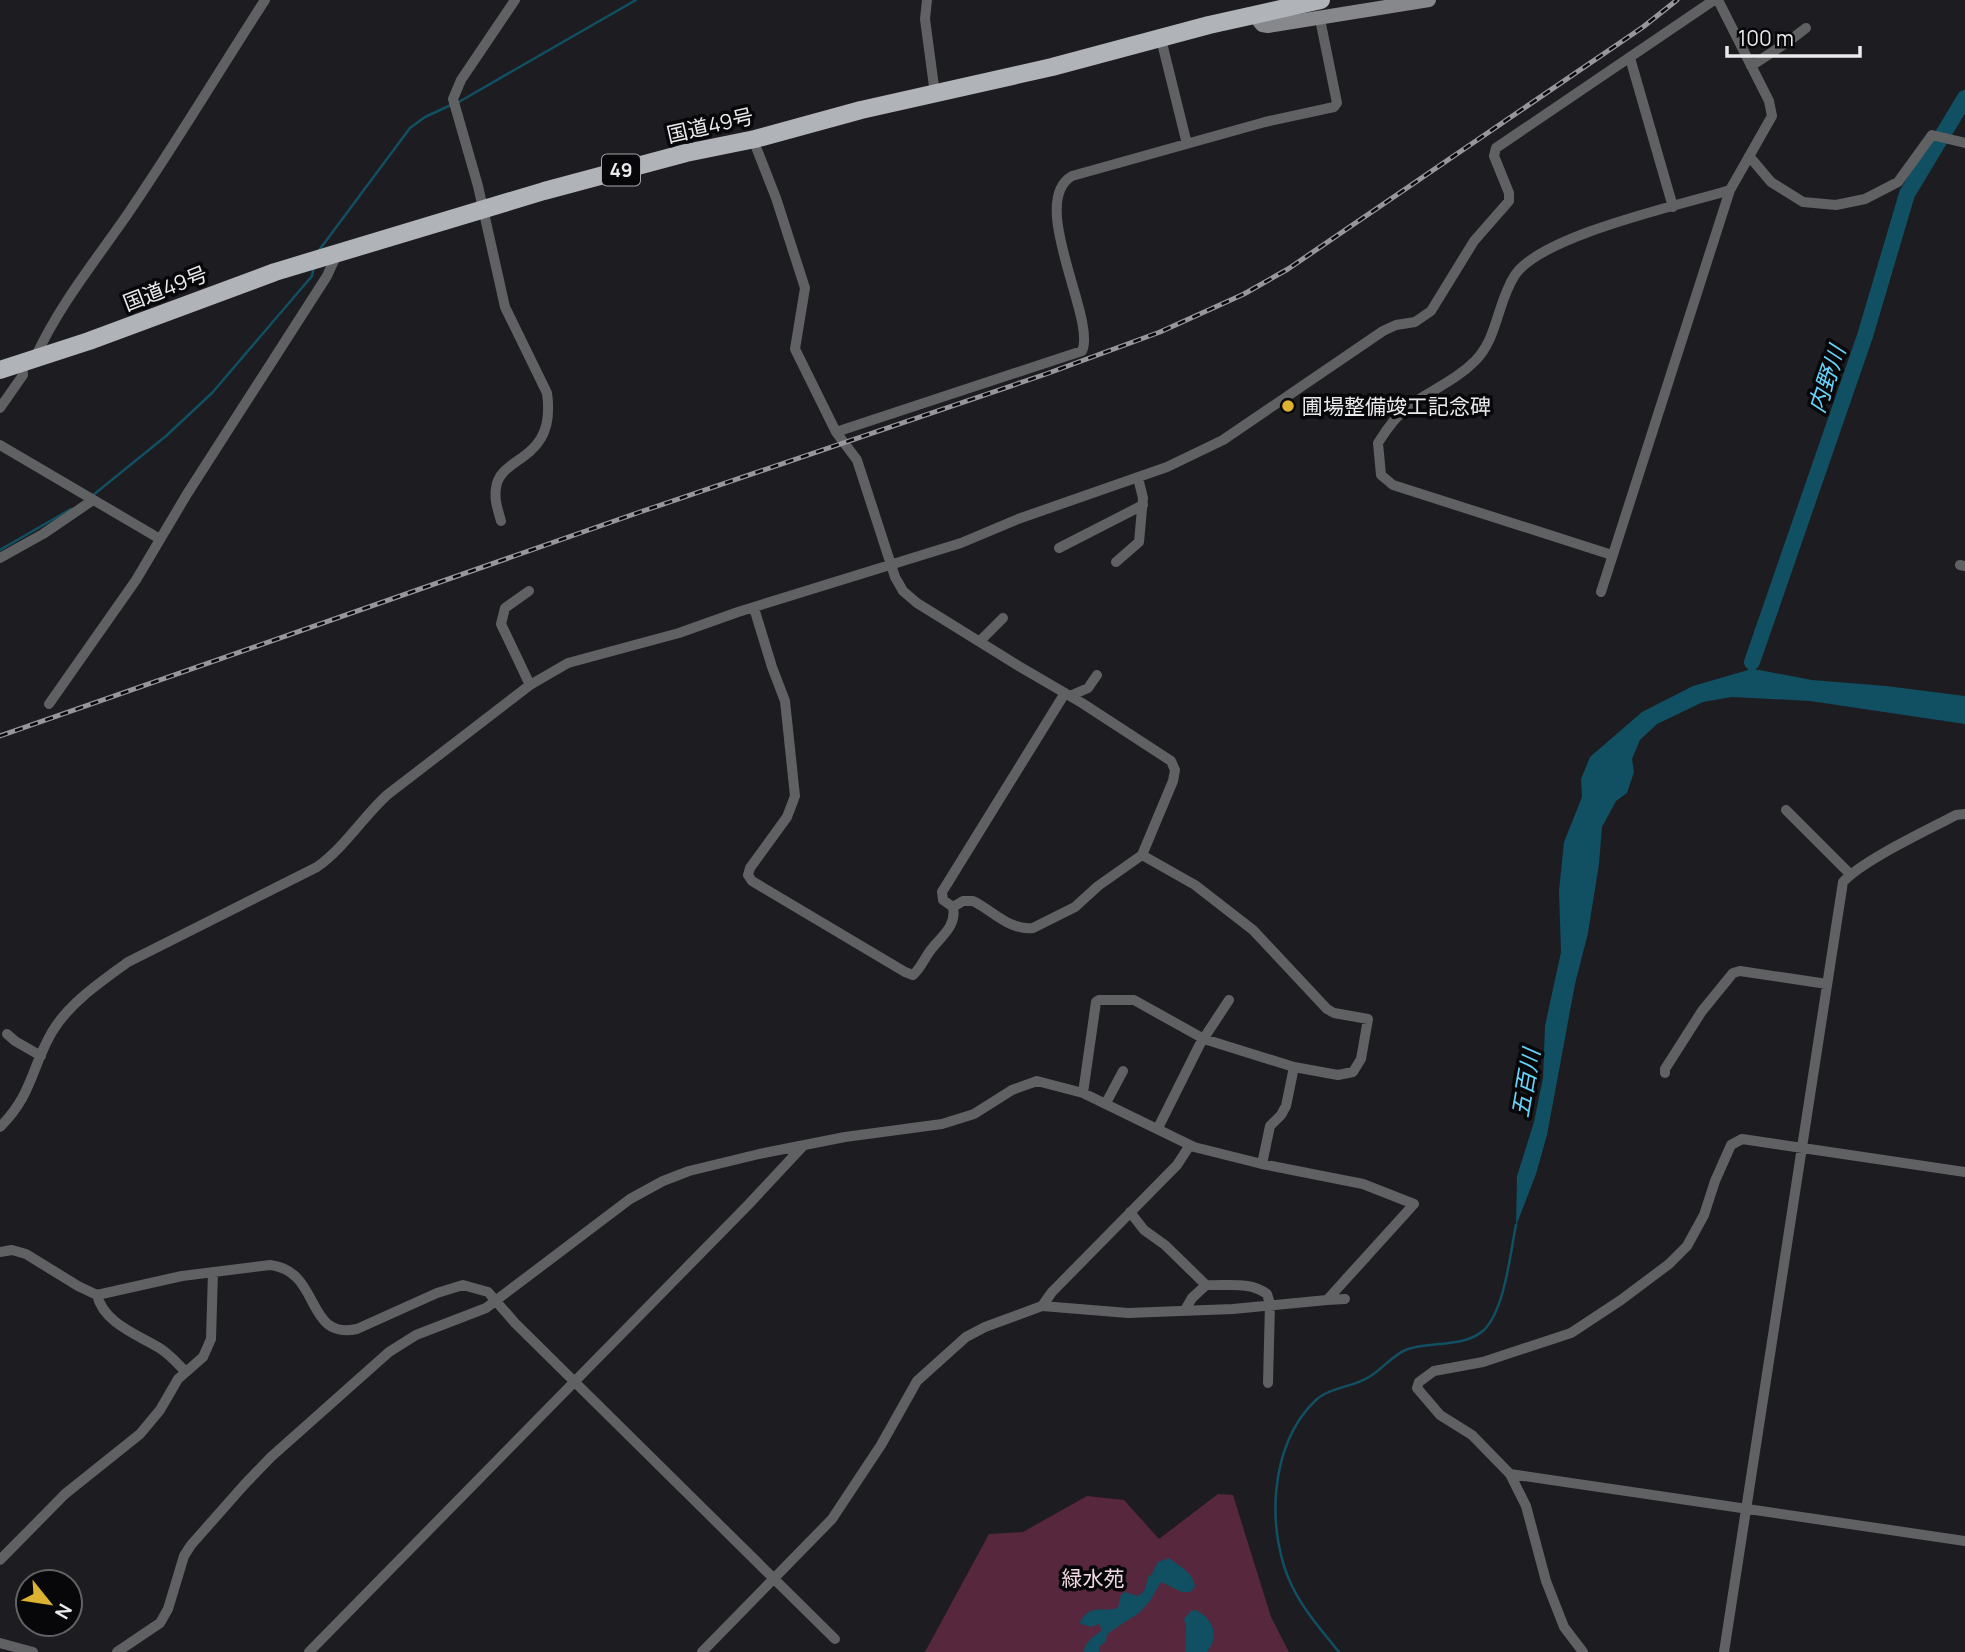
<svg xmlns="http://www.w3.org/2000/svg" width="1965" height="1652" viewBox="0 0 1965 1652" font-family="Manrope,'Noto Sans JP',sans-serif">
<rect width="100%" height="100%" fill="#1d1c21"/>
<path fill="#57273d" d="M1218 1494 1233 1495 1271 1617 1289 1652H925L989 1534 1023 1532 1087 1496 1124 1500 1159 1539Z"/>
<path fill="#114f62" d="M1758 643 1760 644 1754 669 1812 680 1886 686 1965 696V724L1810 701 1732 697 1703 702 1657 724 1640 740 1632 759 1634 772 1627 793 1616 801 1602 827 1599 864 1588 933 1575 984 1547 1135 1536 1174 1516 1226 1517 1176 1534 1122 1543 1078 1545 1026 1561 952 1559 891 1564 842 1582 797 1581 779 1590 757 1642 712 1693 686 1748 670Z
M1169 1558C1180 1567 1193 1572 1195 1587L1190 1592H1182L1161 1582 1150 1601 1139 1613 1107 1634 1106 1641 1100 1646 1099 1652H1084C1084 1642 1095 1636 1102 1630L1099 1624 1091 1627 1079 1623C1092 1602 1099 1613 1118 1608L1121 1595 1125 1592 1137 1596C1147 1592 1145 1586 1148 1577L1152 1574 1158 1562Z
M1196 1610C1213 1618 1220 1637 1207 1652H1185L1186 1626 1184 1619 1191 1611Z"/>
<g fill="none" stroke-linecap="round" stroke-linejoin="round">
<path stroke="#114f62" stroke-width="2.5" d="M457 103 636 0
M317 253 410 128 425 117 451 105
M92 496 166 436 212 393 312 276 314 266
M0 550 71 509
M1339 1652C1322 1631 1305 1612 1293 1588 1265 1533 1269 1443 1316 1400 1330 1387 1354 1387 1369 1377 1383 1369 1393 1354 1408 1349 1432 1341 1464 1348 1484 1330 1505 1309 1510 1254 1516 1225"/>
<path stroke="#114f62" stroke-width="16" d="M1752 662 1865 336 1907 194 1965 98"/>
<path stroke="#606163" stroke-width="10" d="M927 0 925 19 935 94
M1161 39 1187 144
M1630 58 1673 207
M1751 66 1789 41 1806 28
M755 139 756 147 776 198 805 288 795 349 836 432 857 460 895 577 903 591 917 603 1017 665 1082 703 1171 761 1175 770 1173 781 1142 855 1195 885 1253 930 1327 1009 1334 1013 1368 1019 1361 1059 1353 1072 1338 1075 1294 1067 1286 1106 1281 1115 1270 1126 1262 1164
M1749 156 1771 182 1803 202 1836 205 1865 199 1898 182 1932 135 1965 143
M35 358C58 307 95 261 127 215 175 145 219 71 265 0
M0 408 23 375 22 362
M836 432 1082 351C1097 320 1027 202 1072 176L1265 122 1334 107 1337 103 1320 19
M0 445 160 539
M501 521C498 510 494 500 496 488 500 454 557 463 547 393L505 307 478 186 453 99 461 80 515 0
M1059 548 1143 505
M1612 555 1393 485 1381 475 1378 443C1386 430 1397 415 1409 406 1431 390 1455 381 1475 361 1498 338 1497 302 1515 275 1542 235 1681 205 1730 190
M0 558 43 534 93 500
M1116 562 1139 542 1143 498 1138 478
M1960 565 1965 566
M529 591 505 608 501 624 530 685
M1601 592 1730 190 1772 116 1769 101 1718 0
M754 608 772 667 785 701 795 796 787 817 750 868 748 875 752 881 905 972 913 975C921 968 924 959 930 951 940 937 957 927 953 907L963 901H973C992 910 1010 931 1033 928L1075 907 1098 886 1142 855
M980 641 1003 618
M1070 696 1088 688 1097 675
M49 704 136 580 187 494 327 276 338 252
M1786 810 1850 874
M953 907 943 900 942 892 1065 693
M7 1034 15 1041 41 1056
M1665 1073V1069L1702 1011 1733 973 1740 971 1827 984
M1083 1093 1096 1002 1099 1000H1134L1204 1039 1294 1067
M1106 1103 1123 1071
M0 1127C33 1094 31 1068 52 1032 69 1003 102 981 128 962L317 867C345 847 362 818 387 795L530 685 568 663 679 633 738 612 961 543 1018 519 1167 467 1223 440 1383 331 1396 325 1415 322 1431 311 1474 241 1509 201V193L1494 156 1496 148 1714 0
M1158 1128 1200 1044 1229 1000
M1130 1212 1144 1230 1165 1245 1206 1285C1227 1286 1250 1281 1267 1294L1270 1304 1268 1383
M0 1252 12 1250 26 1254 78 1286 97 1295 182 1276 270 1265C322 1271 304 1340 357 1329L437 1293 463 1285 488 1292 515 1323 835 1639
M97 1295C104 1324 139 1335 161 1349 170 1355 178 1364 186 1372
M1327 1300 1345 1299
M1042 1306 1052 1292 1177 1165 1190 1145
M1185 1310 1192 1298 1206 1285
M1510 1474 1965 1541
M0 1560 65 1494 140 1434 160 1410 178 1379 203 1357 211 1339 213 1272
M0 1643 33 1652
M117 1652 160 1623 168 1609 184 1556 191 1545 244 1485 271 1457 389 1352 416 1335 486 1308 630 1199 663 1181 689 1171 759 1154 845 1137 942 1124 974 1114 1012 1090 1037 1081 1083 1093 1194 1147 1262 1164 1363 1184 1414 1204 1327 1300 1233 1309 1128 1313 1042 1306 985 1327 966 1337 917 1381 881 1445 832 1519 702 1652
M309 1652 748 1205 803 1146
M1583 1652 1564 1627 1546 1581 1526 1506 1510 1474 1472 1435 1440 1415 1417 1388 1419 1382 1434 1371 1483 1362 1571 1333 1621 1300 1669 1264 1687 1246 1704 1215 1715 1181 1731 1145 1742 1139 1965 1172
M1724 1652 1843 882C1863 860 1928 830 1956 815L1965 814"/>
<path stroke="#86888b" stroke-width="14" d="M1254 15 1262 25 1268 26 1429 0"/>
<path stroke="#b0b4b9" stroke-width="18" d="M0 370 89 341 275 272 544 191 686 153 755 139 861 110 1052 67 1209 25 1321 0"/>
<defs>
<path id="rail" d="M0 736 640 512 1046 374 1160 332 1244 294 1288 269 1643 27 1677 0"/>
</defs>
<use href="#rail" stroke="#97969a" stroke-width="5"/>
<use href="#rail" stroke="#070709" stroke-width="2.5" stroke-dasharray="8" stroke-linecap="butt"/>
</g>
<circle fill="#dcb233" stroke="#070709" stroke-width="2.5" cx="1288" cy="406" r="7"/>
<g text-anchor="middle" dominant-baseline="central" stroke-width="7" stroke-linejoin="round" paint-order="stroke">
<rect fill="#070709" stroke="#a6a6a9" stroke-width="2" x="602" y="154.5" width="38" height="31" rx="5"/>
<g font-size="19" font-weight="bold" fill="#eaeaed">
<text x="621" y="170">49</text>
</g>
<g font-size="21" fill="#eaeaed" stroke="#070709">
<text transform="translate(710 125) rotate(-13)">国道49号</text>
<text transform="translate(165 288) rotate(-21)">国道49号</text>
</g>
<g font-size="21" fill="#eaeaed" stroke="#070709" text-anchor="start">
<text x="1302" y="406">圃場整備竣工記念碑</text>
</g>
<g font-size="21" fill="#f0d8e1" stroke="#070709">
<text x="1093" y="1578">緑水苑</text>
</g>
<g font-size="23" font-style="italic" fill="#66d4fb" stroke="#070709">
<text transform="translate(1826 379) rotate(-71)">内野川</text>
<text transform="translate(1525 1083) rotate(-80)">五百川</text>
</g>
</g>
<g transform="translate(49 1603) rotate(120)"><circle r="33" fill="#070709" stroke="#626264" stroke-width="2"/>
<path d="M0-5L12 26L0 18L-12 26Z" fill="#dcb233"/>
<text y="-10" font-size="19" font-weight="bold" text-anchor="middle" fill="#eaeaed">N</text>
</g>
<path d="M1727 46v10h133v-10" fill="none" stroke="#eaeaed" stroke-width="3.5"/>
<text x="1738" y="46" font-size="21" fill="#eaeaed" stroke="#070709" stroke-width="5" paint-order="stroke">100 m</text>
</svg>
